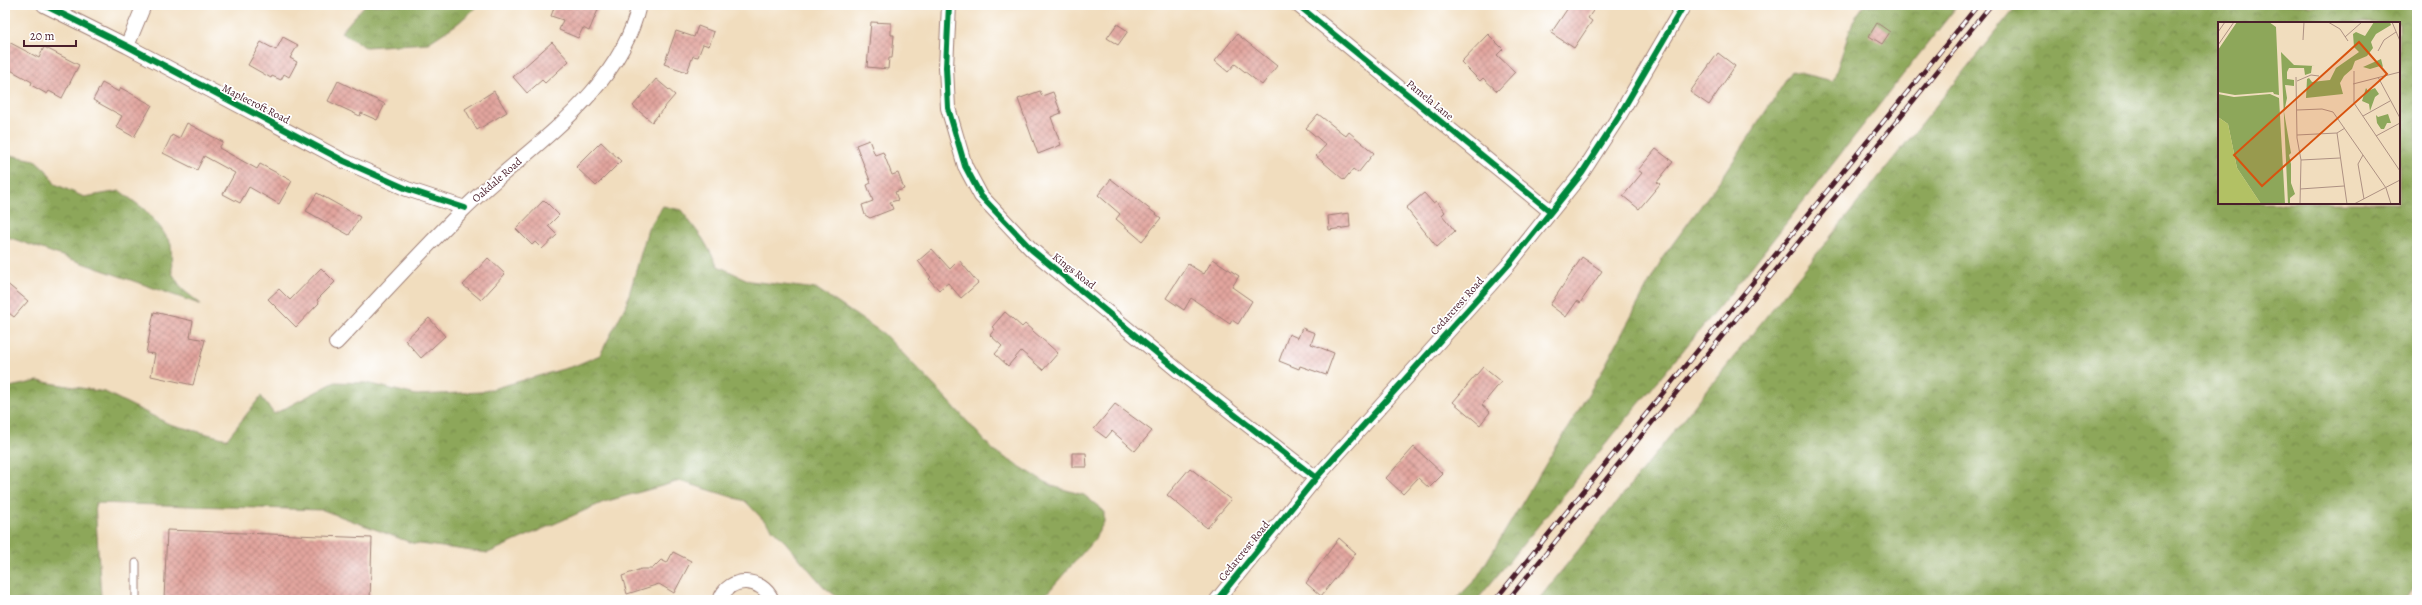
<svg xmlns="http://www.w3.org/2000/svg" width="2422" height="605" viewBox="0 0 2422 605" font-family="Alegreya,serif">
<defs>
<pattern id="forest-crowns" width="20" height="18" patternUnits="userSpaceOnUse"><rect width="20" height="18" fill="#8da75a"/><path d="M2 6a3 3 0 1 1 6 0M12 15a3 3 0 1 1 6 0" fill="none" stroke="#75874b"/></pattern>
<pattern id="building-cross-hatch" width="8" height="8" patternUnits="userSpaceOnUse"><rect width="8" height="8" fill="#e2a59e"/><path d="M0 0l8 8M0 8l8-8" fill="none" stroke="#b98681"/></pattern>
</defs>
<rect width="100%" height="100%" fill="#fff"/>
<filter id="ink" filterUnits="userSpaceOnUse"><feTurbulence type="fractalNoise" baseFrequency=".025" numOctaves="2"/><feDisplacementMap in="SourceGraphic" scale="8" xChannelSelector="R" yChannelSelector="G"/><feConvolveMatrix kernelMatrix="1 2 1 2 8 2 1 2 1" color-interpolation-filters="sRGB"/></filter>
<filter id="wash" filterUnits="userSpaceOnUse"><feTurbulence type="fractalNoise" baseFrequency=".012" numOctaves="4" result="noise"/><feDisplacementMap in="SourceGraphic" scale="16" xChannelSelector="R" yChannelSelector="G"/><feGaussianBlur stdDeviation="0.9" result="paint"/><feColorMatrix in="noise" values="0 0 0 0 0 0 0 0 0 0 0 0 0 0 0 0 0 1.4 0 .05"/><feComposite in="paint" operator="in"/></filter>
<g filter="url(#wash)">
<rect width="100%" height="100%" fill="#f1ddbe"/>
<path fill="url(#forest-crowns)" stroke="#6c6342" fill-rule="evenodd" d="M365 5H479L457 24 428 43 365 47 341 32Z
M1864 5H1958L1742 279 1477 600H1455L1476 579 1601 373 1663 257 1726 172 1792 71 1833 81 1853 21Z
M2017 5H2417V583L2406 600H1538ZM2219 23H2399V203H2219Z
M5 154 35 160 46 170 55 184 84 197 120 191 144 209 160 227 171 244 172 273 182 289 202 305 5 236Z
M663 206 681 210 703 239 718 266 750 281 817 289 884 334 947 399 994 451 1052 486 1084 495 1104 511V522L1094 540 1041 600H841L824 587 786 543 745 501 680 481 604 502 488 553 412 543 323 510 95 503 101 597 99 600H5V388L38 381 105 392 169 424 227 439 261 396 274 414 335 382 367 383 416 395 481 392 574 366 600 355 626 305 648 229Z"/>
<g id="blocks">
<path fill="url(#building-cross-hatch)" d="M555 5H600L589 31 583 28 578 38 559 30 563 20 551 16Z
M1570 5H1597L1588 18 1592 21 1574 48 1551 33Z
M871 22 891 23V35H894L892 58H889L888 69 867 67Z
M1877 23 1890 32 1882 44 1869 36Z
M1117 24 1128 31 1118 45 1107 38Z
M698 26 714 32 709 46 703 44 698 57 693 56 687 72 664 64 676 31 694 37Z
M1237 34 1277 66 1262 85 1235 64 1228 72 1215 61Z
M1488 34 1503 49 1497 55 1515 72 1497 91 1483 78 1480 81 1461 62Z
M283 37 298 45 290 58 297 62 289 77 284 74 281 80 272 76 271 78 248 65 261 42 276 50Z
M5 40 39 58 44 47 79 65 62 98 49 91 47 94 31 85 32 82 5 67Z
M552 42 569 61 545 83 542 80 527 93 513 77Z
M1718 53 1735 66 1709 105 1690 92Z
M656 79 675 95 652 122 633 106Z
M338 81 385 104 377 120 361 113 360 116 328 101Z
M102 83 119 92 121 88 152 105 134 137 116 127 122 116 93 100Z
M494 91 507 112 477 130 465 109Z
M1040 91 1042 96 1053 92 1061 113 1051 117 1061 145 1038 154 1018 99Z
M1318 114 1346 136 1349 132 1374 153 1358 173 1353 169 1344 180 1316 156 1326 145 1306 128Z
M187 123 223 142 219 148 257 169 260 164 292 181 279 204 249 187 240 203 223 194 235 173 204 156 197 170 163 153 172 135 179 139Z
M869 140 875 155 883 152 892 175 898 173 904 189 895 192 898 200 890 202 893 209 870 218 865 215 862 205 873 201 867 185 871 183 856 145Z
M601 142 621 161 596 186 576 167Z
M1656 149 1673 162 1657 182 1660 184 1639 209 1623 196 1642 173 1638 170Z
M1111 179 1161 218 1142 241 1116 219 1120 214 1098 195Z
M317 193 360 217 349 235 306 211Z
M1424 193 1433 203 1436 201 1445 212 1442 215 1455 231 1437 247 1406 208Z
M544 200 559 215 548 226 557 235 542 249 535 242 532 245 516 229Z
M1349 213 1350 227 1329 230 1328 216Z
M932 249 950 269 959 260 978 283 961 298 948 283 939 290 929 279 931 277 918 261Z
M1582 257 1602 271 1580 303 1577 301 1566 317 1550 305Z
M488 258 505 274 481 300 463 285Z
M1213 259 1239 276 1232 287 1252 301 1238 324 1232 320 1230 324 1191 298 1184 310 1166 298 1188 264 1204 274Z
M321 268 335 282 317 300 319 303 296 327 268 299 279 289 290 300Z
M5 282 28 301 14 317 5 310Z
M154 312 193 321 190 337 205 340 193 385 151 376 155 354 146 353Z
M1005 312 1022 327 1025 324 1058 353 1043 370 1021 351 1008 366 995 354 1002 346 990 335 995 329 992 327Z
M429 318 445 336 421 358 405 340Z
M1302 328 1315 333 1311 344 1334 353 1326 375 1300 366 1299 369 1279 361 1289 334 1298 338Z
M1483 367 1501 382 1482 405 1490 412 1480 425 1453 402Z
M1115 404 1152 431 1135 451 1112 431 1106 438 1094 429Z
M1414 447 1443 474 1429 488 1418 478 1403 494 1386 478Z
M1072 453H1086L1087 467H1072Z
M1190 468 1231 500 1207 528 1167 495Z
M167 530 372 538 370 600H164Z
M1339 538 1356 553 1321 596 1306 583Z
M673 552 691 561 674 593 659 584 627 594 622 576 641 569H652L661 560 667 563Z"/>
</g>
</g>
<g filter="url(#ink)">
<use href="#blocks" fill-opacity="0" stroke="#9e7e74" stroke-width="1"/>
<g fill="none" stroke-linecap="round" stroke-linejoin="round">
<defs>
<path id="service" d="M136 600V563"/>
<path id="minor" d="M44 5 127 46 344 161 407 189 465 208
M949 5 946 67 948 108 965 166 981 196 1032 250 1181 373 1316 478
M1298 5 1550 211
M127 46 144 5
M336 343C379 298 420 252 464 209 525 149 619 95 639 5
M720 600C729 575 762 577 772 600
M1217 600 1316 478 1509 264 1582 173 1619 116 1684 5"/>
</defs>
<use href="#service" stroke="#9e7e74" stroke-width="9"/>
<use href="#minor" stroke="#9e7e74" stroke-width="16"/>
<use href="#service" stroke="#fff" stroke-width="7"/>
<use href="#minor" stroke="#fff" stroke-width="14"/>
<defs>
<path id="rail" d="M1495 600 1978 5
M1508 600 1991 5"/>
</defs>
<use href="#rail" stroke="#4a1f2b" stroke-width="4.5"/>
<use href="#rail" stroke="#fff" stroke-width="3" stroke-dasharray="9" stroke-linecap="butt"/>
<defs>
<path id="cycleway" d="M44 5 127 46 344 161 407 189 465 208
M949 5 946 67 948 108 965 166 981 196 1032 250 1181 373 1316 478
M1298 5 1550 211
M1217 600 1316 478 1509 264 1582 173 1619 116 1684 5"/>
</defs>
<use href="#cycleway" stroke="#fff" stroke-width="8"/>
<use href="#cycleway" stroke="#00873e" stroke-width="6"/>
</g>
</g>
<g text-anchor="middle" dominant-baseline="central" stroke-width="3.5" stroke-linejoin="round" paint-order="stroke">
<g font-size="11" fill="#4a1f2b" stroke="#fff">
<text transform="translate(1430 100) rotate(39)">Pamela Lane</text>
<text transform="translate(256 104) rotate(27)">Maplecroft Road</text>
<text transform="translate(497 180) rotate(-41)">Oakdale Road</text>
<text transform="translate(1074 271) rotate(38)">Kings Road</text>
<text transform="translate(1457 306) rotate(-48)">Cedarcrest Road</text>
<text transform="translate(1244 551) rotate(-51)">Cedarcrest Road</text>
</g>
</g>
<g transform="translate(2218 22)">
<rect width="182" height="182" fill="#f1ddbe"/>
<path d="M19 0H51L58 5 61 73 56 72 55 70 17 73 0 70V28ZM156 0H172L173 3 158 12 153 20 155 26 149 34 137 39 134 47 126 54 122 61 125 72 88 76 89 57 91 56 94 60 112 58 118 46 141 30 136 25 135 12 138 10 147 14ZM63 30 76 43 97 44H94L93 51 87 53 86 46H71L69 50V57L76 58V64L67 63 69 76 66 90 73 131 71 133 73 142V161L77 172 72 176V182H70ZM163 37 165 45 162 44 152 47 145 45ZM148 66 150 69 157 66 161 72 157 75 152 89 151 82 144 79ZM0 72 16 75 52 72 61 76 67 182H43L19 146 10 102 0 95ZM170 92 173 101H169L166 107H163L159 101 158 93 160 95Z" fill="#8da75a"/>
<path d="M0 95 10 102 19 146 43 182H0Z" fill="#b2c164"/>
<path fill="none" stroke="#ae9183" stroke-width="1" d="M110 0 122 7 130 19M174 0 182 19M0 10 7 0M127 15 144 0M85 18 86 0M0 23 16 0M160 29 166 18 178 10M136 49V81L182 149M78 55 79 116 83 138 82 182M160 55 182 96M79 59 93 53 101 54M135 62 182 50M79 88 104 87 115 90 168 166 173 182M145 94 172 79M127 106 119 111 129 182M79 113 119 111M158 114 182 101M145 133 140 142 146 177M83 138 122 136M82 167 126 164M136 182 182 158"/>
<path fill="#d8530f" fill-opacity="0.15" stroke="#d8530f" stroke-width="2" d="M141 20 169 52 44 164 16 133Z"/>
<rect width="182" height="182" fill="none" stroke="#4a1f2b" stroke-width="2"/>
</g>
<rect width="2422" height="605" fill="none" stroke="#fff" stroke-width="20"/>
<path d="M24 40v6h52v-6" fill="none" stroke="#4a1f2b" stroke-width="2"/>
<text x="30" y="40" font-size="12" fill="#4a1f2b" stroke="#ffffff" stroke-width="3" paint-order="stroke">20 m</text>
</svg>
